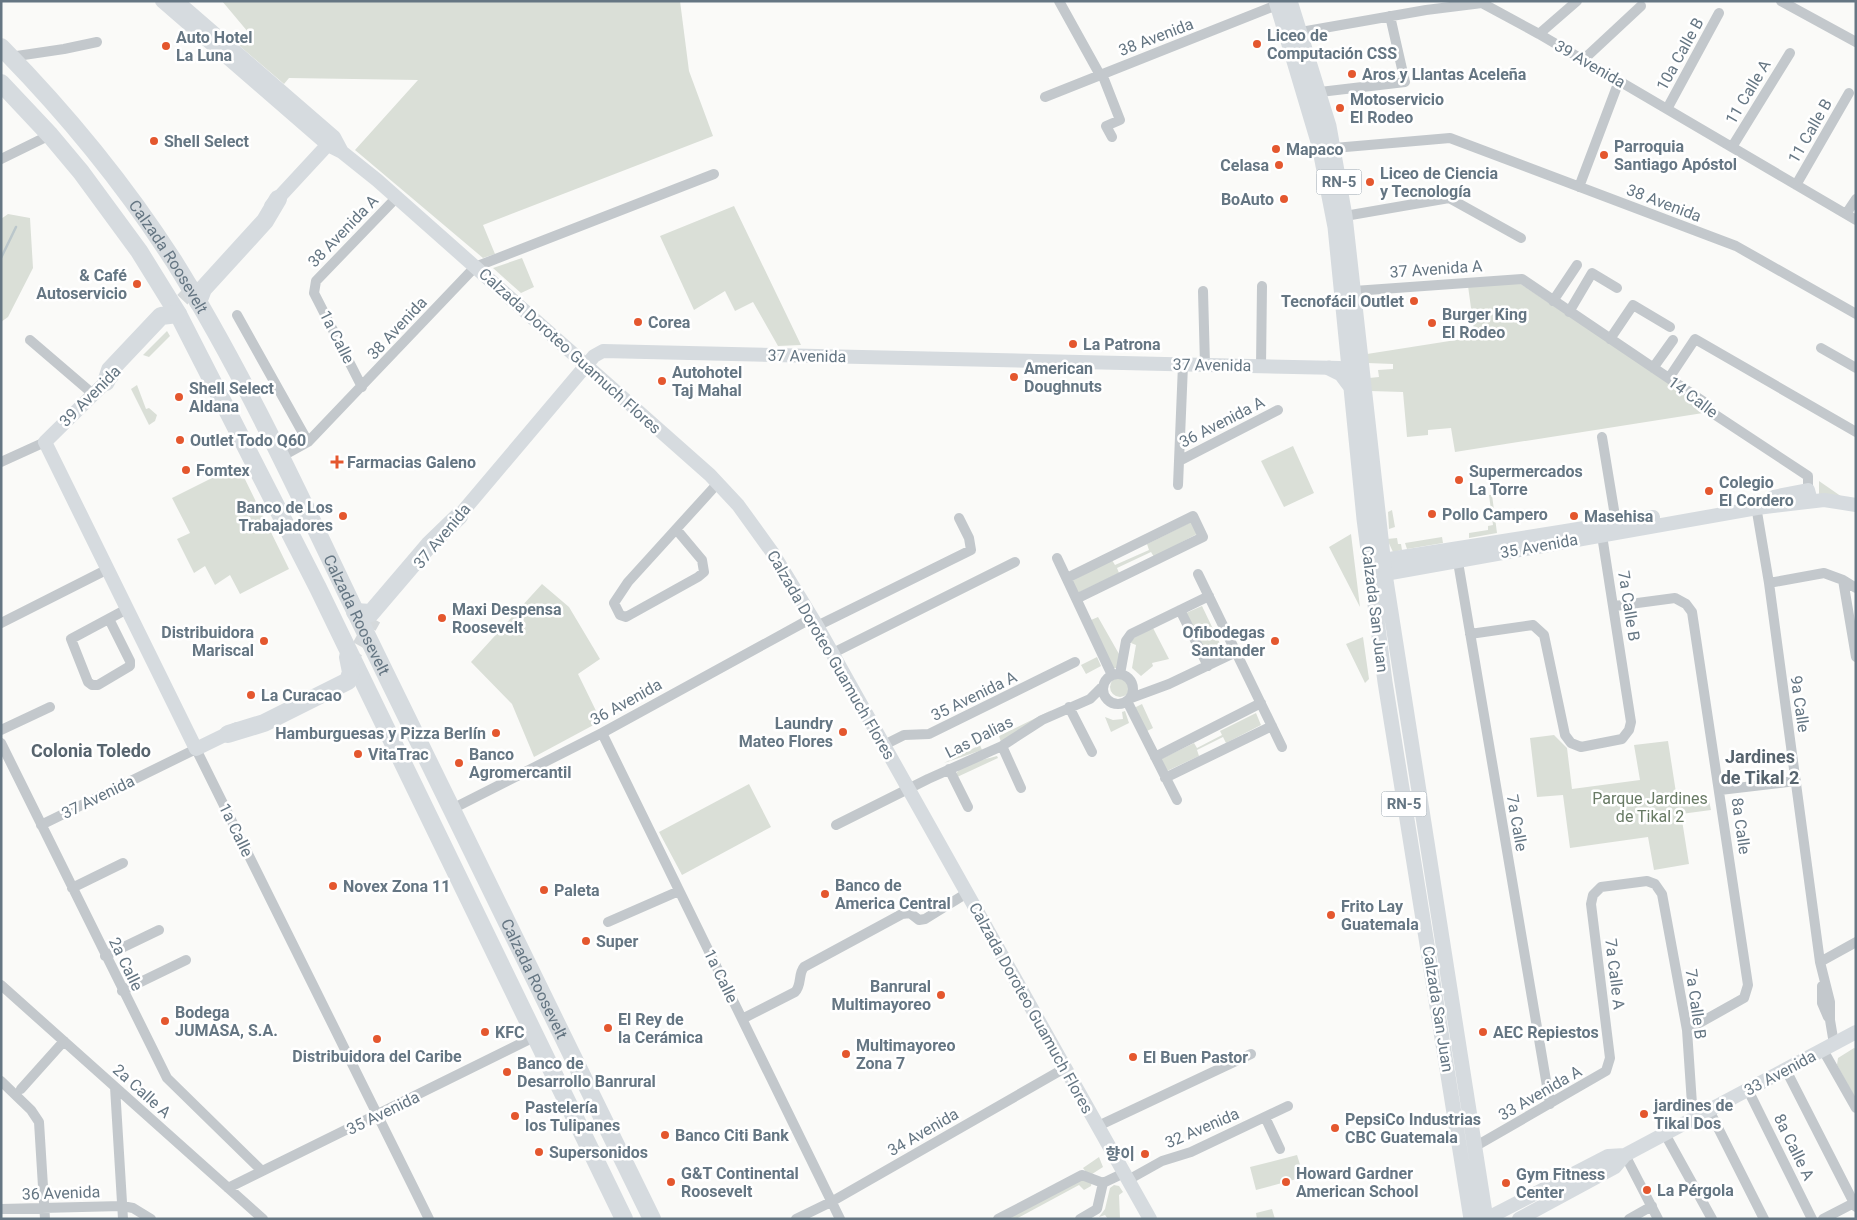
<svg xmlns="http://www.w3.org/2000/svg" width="1857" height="1220" viewBox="0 0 1857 1220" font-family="Roboto,'Noto Sans KR',sans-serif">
<rect width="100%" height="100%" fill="#fafaf8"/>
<path fill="#dadfd7" d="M222 1H680L689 71 713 136 483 225 495 254 483 258 355 150 418 80 289 78 284 84 235 42 248 32Z
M734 206 801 345 778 346 753 302 735 311 725 291 694 310 660 236Z
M8 214 30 218 33 268 8 317 1 322V219Z
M522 258 534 287 521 293 493 268Z
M1519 283 1701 403 1703 413 1455 452 1451 428 1428 430V435L1407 437 1403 392 1370 391 1369 378 1379 377 1378 370 1393 369V364L1367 363V354L1475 337 1468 286Z
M167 331 170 336 149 357 143 355Z
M137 385 146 409 149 408 157 415 155 421 149 425 131 389Z
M1293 446 1314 493 1284 507 1261 461Z
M238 465 289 569 240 594 230 575 215 585 205 566 194 573 177 539 190 533 172 498Z
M1819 481 1845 499 1819 495Z
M1489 495H1492L1497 533 1469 538V533L1488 530V526L1493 525Z
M1392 510 1395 527 1389 529 1388 512Z
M1191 522 1197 534 1154 557 1151 552 1117 568 1119 573 1078 593 1072 581 1112 560 1115 565 1149 550 1147 544Z
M1351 534 1360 607 1329 547Z
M1442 537 1443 543 1407 549 1405 543Z
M1397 538 1398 544H1401L1402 550 1393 552 1387 539Z
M542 584 569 607 600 659 578 674 601 721 534 757 512 704 471 662Z
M1202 606 1225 654 1210 662 1186 613Z
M1098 617 1119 654 1117 668H1112L1091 620Z
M1153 628 1169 659 1152 663 1153 666 1141 676 1132 668 1136 645 1131 643 1132 639Z
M1363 637 1369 679 1365 683 1346 644Z
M1097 657 1101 666 1086 674 1081 665Z
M1110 687a10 10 0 1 1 20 0a10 10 0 1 1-20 0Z
M1142 704 1153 728 1145 732 1134 708Z
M1052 710 1001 742 999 736Z
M1125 711 1129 723 1111 732 1105 717 1113 720 1123 719 1122 712Z
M1256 713 1261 725 1226 743 1223 737 1197 750 1199 756 1165 772 1159 760 1194 743 1197 748 1222 735 1220 731Z
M1554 735 1567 748 1572 789 1640 780 1634 745 1668 741 1677 799 1708 796 1711 810 1681 814 1689 864 1654 870 1648 837 1570 848 1563 795 1537 797 1530 738Z
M980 745 982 750 944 763Z
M997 756 998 758 955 778C956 763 984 760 997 756Z
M749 784 771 827 682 875 659 832Z
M1854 1048 1856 1049V1099L1837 1065 1838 1058Z
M1297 1155 1304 1177 1256 1190 1250 1167Z
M1099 1157 1103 1167 1089 1176 1083 1168Z
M1079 1180 1092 1181 1091 1186 1084 1190 1079 1185 1016 1219H1008Z
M1114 1185 1119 1186 1123 1192 1119 1195 1120 1219H1108L1105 1215 1099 1217 1105 1209 1110 1188Z
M1272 1209 1275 1219H1257L1256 1213Z"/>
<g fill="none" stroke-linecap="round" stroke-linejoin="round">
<path stroke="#bbc7cb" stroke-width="2.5" d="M1 258 16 227"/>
<path stroke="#d5d9db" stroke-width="14" stroke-dasharray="14 7" stroke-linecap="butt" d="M168 315 198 283
M349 664 374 619"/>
<path stroke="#c3c8cc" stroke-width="10" d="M1059 1 1100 75
M1781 1 1856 42
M1301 32 1426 10 1482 3 1539 34 1856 220
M1539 34 1577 1
M10 57 64 49 97 42
M1583 60 1641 6
M1102 74 1120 120 1106 126 1112 137
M1320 92 1405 82 1390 16
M1045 97 1277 5
M1667 109 1719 13
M1732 147 1790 53
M1334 148 1450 138 1736 246 1856 314
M1 159 50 135
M1796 185 1849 93
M1579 187 1619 81
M1846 214 1856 199
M1345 216 1449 198 1521 238
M1203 291 1205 365
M1354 291 1522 279 1704 402 1714 414 1808 476V490
M1553 301 1577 265
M1569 312 1592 273 1617 288
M237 315 308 442
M1610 339 1633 305 1670 327
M30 340 93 394
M1821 348 1856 368
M1261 366 1262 286
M1653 368 1673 340
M1669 378 1695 339 1856 432
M362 387 314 293 316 281 397 197
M1602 437 1616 522
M281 457 308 442 475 267 714 174
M1179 461 1278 410
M1 462 45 442
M1178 485 1183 365
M1755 500 1769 583 1820 962 1830 1002V1020L1834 1044
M676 529 702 560 704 572 698 577 626 617 620 615 614 603 628 582 718 483
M1457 556 1550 1104
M1057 558 1112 675
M1198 574 1282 747
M1067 578 1193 516 1203 537 1078 598
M1843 580 1856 657
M1769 583 1824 573 1843 580 1856 588
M1615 606 1675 598 1686 604 1692 612 1748 985 1744 998 1687 1030
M1180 610 1208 666
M109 619 130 661V666L98 685H92L88 682 71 639 127 609
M1 623 108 569
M817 626 971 550 969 538 959 518
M1470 634 1533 625 1544 635 1565 735 1571 743 1581 747 1622 739 1629 730 1631 722 1601 529
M833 653 1015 562
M1103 689a15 15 0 1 1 30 0a15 15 0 1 1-30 0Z
M1120 674 1126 641 1131 634 1209 596
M1131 698 1169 684 1236 652
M1127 701 1177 800
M1069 707 1092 752
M1 730 50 707
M602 733 840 1219
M1 743 167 1078 262 1171
M884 745 904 735 929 734 1075 662
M1002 746 1021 788
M1155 757 1261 703
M949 769 968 807
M1165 778 1272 726
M1720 790 1796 781
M452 809 602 733 812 618
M41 825 196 749 429 1219
M836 825 928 779 1002 746 1042 720 1090 699 1103 686
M72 888 123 863
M608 922 679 891
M105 956 159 930
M1820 962 1856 942
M1 985 263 1219
M1822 986V1003L1828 1017
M122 991 186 960
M742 1019 795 992C802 985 798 974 804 967L902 914 910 913 919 920 925 919 967 893
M1823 1050 1856 1108
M1786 1070 1856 1207
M1 1081 31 1110 39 1122 45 1219
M115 1087 123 1219
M21 1089 64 1041
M1748 1090 1812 1219
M1709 1110 1764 1219
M1265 1117 1280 1149
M1098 1126 1251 1054
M1665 1134 1712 1219
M1476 1146 1606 1071 1610 1058 1591 904 1593 895 1601 887 1647 881 1655 884 1662 894 1687 1030 1693 1119
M1625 1155 1658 1219
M1128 1180 1162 1161 1191 1152 1288 1106
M1103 1183 1124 1173
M228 1188 536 1036
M1 1209 122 1206 133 1208 151 1219
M796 1219 831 1202 1065 1068
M998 1219 1082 1175 1103 1183
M1080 1219 1097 1209 1103 1183
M1629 1219 1652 1206
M1823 1219 1856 1202"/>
<path stroke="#d6dbdf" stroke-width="14" d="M162 1 328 145 342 152 377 180 710 475 738 505 772 552 817 626 1150 1219
M177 1 334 137 342 152
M271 206 333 139
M112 376 45 442 196 749 237 729
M1773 497 1808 490 1811 501
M453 523 594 356 603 351 1340 368
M1383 560 1653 517
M1385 574 1757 508 1824 500 1856 505
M1486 1219 1608 1156 1625 1155
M1519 1219 1615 1167 1625 1155 1856 1032"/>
<path stroke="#d6dbdf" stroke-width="15" d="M1276 1 1319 145 1335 227 1364 519 1385 682 1471 1219
M1290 1 1329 126 1345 216 1385 574 1486 1219
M1329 368 1341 374 1350 386"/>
<g stroke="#d6dbdf" stroke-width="18">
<path id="s1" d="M1 47C66 113 125 185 175 263 250 384 308 514 370 642 464 834 558 1026 652 1219"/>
<path d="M1 83 50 135 81 172 139 251 178 314 318 588 624 1219"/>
<path d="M198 302 203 289 265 221 278 199"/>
<path d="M106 382 110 370 161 316 178 314"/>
<path d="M355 612 371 613 429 545 459 516"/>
<path d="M228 734 264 723 348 681 351 672 348 657"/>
</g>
</g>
<g fill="#e4572e" stroke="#fff" stroke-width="2">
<circle cx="1257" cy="44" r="5"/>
<circle cx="166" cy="46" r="5"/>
<circle cx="1352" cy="74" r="5"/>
<circle cx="1340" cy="108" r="5"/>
<circle cx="154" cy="141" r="5"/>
<circle cx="1276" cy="149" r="5"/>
<circle cx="1604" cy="155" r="5"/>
<circle cx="1279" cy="165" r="5"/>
<circle cx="1370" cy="182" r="5"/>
<circle cx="1284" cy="199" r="5"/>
<circle cx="137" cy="284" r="5"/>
<circle cx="1414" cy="301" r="5"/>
<circle cx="638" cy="322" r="5"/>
<circle cx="1432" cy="323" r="5"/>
<circle cx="1073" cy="344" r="5"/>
<circle cx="1014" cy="377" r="5"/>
<circle cx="662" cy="381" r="5"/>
<circle cx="179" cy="397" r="5"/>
<circle cx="180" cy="440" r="5"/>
<path d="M334.5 454.5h5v5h5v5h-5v5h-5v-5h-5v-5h5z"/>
<circle cx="186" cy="470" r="5"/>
<circle cx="1459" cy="480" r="5"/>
<circle cx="1709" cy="491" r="5"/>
<circle cx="1432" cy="514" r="5"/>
<circle cx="343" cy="516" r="5"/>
<circle cx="1574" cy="516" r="5"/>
<circle cx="442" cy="618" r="5"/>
<circle cx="264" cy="641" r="5"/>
<circle cx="1275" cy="641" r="5"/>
<circle cx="251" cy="695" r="5"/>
<circle cx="843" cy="732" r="5"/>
<circle cx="496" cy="733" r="5"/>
<circle cx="358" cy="754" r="5"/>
<circle cx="459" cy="763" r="5"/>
<circle cx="333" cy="886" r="5"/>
<circle cx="544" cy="890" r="5"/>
<circle cx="825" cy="894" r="5"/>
<circle cx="1331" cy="915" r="5"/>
<circle cx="586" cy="941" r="5"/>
<circle cx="941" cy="995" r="5"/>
<circle cx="165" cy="1021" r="5"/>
<circle cx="608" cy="1028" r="5"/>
<circle cx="485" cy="1032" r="5"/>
<circle cx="1483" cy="1032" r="5"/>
<circle cx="377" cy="1039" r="5"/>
<circle cx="846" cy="1054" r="5"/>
<circle cx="1133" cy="1057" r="5"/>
<circle cx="507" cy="1072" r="5"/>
<circle cx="1644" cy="1114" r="5"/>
<circle cx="515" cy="1116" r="5"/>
<circle cx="1335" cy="1128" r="5"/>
<circle cx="665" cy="1135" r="5"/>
<circle cx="539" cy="1152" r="5"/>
<circle cx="1145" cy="1154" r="5"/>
<circle cx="671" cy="1182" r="5"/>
<circle cx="1286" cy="1182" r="5"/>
<circle cx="1506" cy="1183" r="5"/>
<circle cx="1647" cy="1190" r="5"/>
</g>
<g text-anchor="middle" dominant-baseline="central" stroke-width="5" stroke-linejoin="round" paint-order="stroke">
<g fill="#fff" stroke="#939fa8" stroke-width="1">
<rect x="1316.5" y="169.5" width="45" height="25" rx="4"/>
<rect x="1381.5" y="791.5" width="45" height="25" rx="4"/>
</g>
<g font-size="15" font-weight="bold" fill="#657683">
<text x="1339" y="182">RN-5</text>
<text x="1404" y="804">RN-5</text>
</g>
<g font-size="16" font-weight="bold" fill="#657683" stroke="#fff" text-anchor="start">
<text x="1267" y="35">Liceo de<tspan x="1267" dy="18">Computación CSS</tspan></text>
<text x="176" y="37">Auto Hotel<tspan x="176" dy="18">La Luna</tspan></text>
<text x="1362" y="74">Aros y Llantas Aceleña</text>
<text x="1350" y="99">Motoservicio<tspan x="1350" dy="18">El Rodeo</tspan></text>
<text x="164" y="141">Shell Select</text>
<text x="1614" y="146">Parroquia<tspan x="1614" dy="18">Santiago Apóstol</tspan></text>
<text x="1286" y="149">Mapaco</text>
<text x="1269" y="165" text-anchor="end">Celasa</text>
<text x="1380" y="173">Liceo de Ciencia<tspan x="1380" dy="18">y Tecnología</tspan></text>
<text x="1274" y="199" text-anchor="end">BoAuto</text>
<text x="127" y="275" text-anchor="end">&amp; Café<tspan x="127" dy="18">Autoservicio</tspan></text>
<text x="1404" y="301" text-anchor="end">Tecnofácil Outlet</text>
<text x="1442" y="314">Burger King<tspan x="1442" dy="18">El Rodeo</tspan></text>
<text x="648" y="322">Corea</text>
<text x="1083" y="344">La Patrona</text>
<text x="1024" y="368">American<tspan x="1024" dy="18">Doughnuts</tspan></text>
<text x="672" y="372">Autohotel<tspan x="672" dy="18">Taj Mahal</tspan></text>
<text x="189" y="388">Shell Select<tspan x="189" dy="18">Aldana</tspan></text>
<text x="190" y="440">Outlet Todo Q60</text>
<text x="347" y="462">Farmacias Galeno</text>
<text x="196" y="470">Fomtex</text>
<text x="1469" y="471">Supermercados<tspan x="1469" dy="18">La Torre</tspan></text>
<text x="1719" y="482">Colegio<tspan x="1719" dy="18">El Cordero</tspan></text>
<text x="333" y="507" text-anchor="end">Banco de Los<tspan x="333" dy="18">Trabajadores</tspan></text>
<text x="1442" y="514">Pollo Campero</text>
<text x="1584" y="516">Masehisa</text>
<text x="452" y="609">Maxi Despensa<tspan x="452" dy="18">Roosevelt</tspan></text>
<text x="254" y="632" text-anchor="end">Distribuidora<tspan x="254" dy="18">Mariscal</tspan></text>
<text x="1265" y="632" text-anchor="end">Ofibodegas<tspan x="1265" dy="18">Santander</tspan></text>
<text x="261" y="695">La Curacao</text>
<text x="833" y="723" text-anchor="end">Laundry<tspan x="833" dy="18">Mateo Flores</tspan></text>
<text x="486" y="733" text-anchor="end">Hamburguesas y Pizza Berlín</text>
<text x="368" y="754">VitaTrac</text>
<text x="469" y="754">Banco<tspan x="469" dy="18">Agromercantil</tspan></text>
<text x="835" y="885">Banco de<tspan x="835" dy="18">America Central</tspan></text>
<text x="343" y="886">Novex Zona 11</text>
<text x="554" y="890">Paleta</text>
<text x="1341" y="906">Frito Lay<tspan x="1341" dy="18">Guatemala</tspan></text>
<text x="596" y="941">Super</text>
<text x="931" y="986" text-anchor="end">Banrural<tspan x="931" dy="18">Multimayoreo</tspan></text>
<text x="175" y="1012">Bodega<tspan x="175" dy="18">JUMASA, S.A.</tspan></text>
<text x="618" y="1019">El Rey de<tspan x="618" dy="18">la Cerámica</tspan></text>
<text x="495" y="1032">KFC</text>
<text x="1493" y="1032">AEC Repiestos</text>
<text x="856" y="1045">Multimayoreo<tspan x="856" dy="18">Zona 7</tspan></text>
<text x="377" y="1056" text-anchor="middle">Distribuidora del Caribe</text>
<text x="1143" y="1057">El Buen Pastor</text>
<text x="517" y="1063">Banco de<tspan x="517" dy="18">Desarrollo Banrural</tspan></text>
<text x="1654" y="1105">jardines de<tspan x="1654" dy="18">Tikal Dos</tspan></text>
<text x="525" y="1107">Pastelería<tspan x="525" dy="18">los Tulipanes</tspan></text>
<text x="1345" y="1119">PepsiCo Industrias<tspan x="1345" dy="18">CBC Guatemala</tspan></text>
<text x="675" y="1135">Banco Citi Bank</text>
<text x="549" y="1152">Supersonidos</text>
<text x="1135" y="1154" text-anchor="end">향이</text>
<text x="681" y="1173">G&amp;T Continental<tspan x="681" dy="18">Roosevelt</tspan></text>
<text x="1296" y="1173">Howard Gardner<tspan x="1296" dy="18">American School</tspan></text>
<text x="1516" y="1174">Gym Fitness<tspan x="1516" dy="18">Center</tspan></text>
<text x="1657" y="1190">La Pérgola</text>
</g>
<g font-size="16" fill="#657683" stroke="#fff">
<text transform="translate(1156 37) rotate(-21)">38 Avenida</text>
<text transform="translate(1680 54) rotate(-61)">10a Calle B</text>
<text transform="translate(1590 64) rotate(30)">39 Avenida</text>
<text transform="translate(1748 92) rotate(-59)">11 Calle A</text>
<text transform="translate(1810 131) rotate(-60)">11 Calle B</text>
<text transform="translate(1664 203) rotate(21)">38 Avenida</text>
<text transform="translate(343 231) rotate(-46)">38 Avenida A</text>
<text stroke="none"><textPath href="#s1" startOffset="269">Calzada Roosevelt</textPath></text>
<text transform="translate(1436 269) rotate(-4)">37 Avenida A</text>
<text transform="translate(397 328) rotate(-47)">38 Avenida</text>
<text transform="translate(337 337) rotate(63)">1a Calle</text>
<text transform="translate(570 351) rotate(42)">Calzada Doroteo Guamuch Flores</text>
<text transform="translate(807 356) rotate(1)">37 Avenida</text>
<text transform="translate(1212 365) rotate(1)">37 Avenida</text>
<text transform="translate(90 396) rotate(-45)">39 Avenida</text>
<text transform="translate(1693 397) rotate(37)">14 Calle</text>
<text transform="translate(1222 422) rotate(-27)">36 Avenida A</text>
<text transform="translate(442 536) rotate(-50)">37 Avenida</text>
<text transform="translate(1539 546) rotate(-10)">35 Avenida</text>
<text transform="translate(1629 606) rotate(81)">7a Calle B</text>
<text transform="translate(1375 609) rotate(83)">Calzada San Juan</text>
<text stroke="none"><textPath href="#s1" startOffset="674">Calzada Roosevelt</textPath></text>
<text transform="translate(831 655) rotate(60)">Calzada Doroteo Guamuch Flores</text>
<text transform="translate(974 696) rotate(-26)">35 Avenida A</text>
<text transform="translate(626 702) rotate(-29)">36 Avenida</text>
<text transform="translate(1800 704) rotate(82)">9a Calle</text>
<text transform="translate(979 737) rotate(-27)">Las Dalias</text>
<text transform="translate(98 797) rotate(-26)">37 Avenida</text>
<text transform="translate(1517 823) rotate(80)">7a Calle</text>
<text transform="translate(1741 826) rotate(82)">8a Calle</text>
<text transform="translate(236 830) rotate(64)">1a Calle</text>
<text transform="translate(126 964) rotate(64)">2a Calle</text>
<text transform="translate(1615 974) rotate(83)">7a Calle A</text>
<text transform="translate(721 976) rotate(64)">1a Calle</text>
<text stroke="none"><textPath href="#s1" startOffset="1079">Calzada Roosevelt</textPath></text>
<text transform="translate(1696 1004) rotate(82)">7a Calle B</text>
<text transform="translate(1031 1008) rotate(61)">Calzada Doroteo Guamuch Flores</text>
<text transform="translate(1438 1009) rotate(81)">Calzada San Juan</text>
<text transform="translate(1780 1073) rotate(-28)">33 Avenida</text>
<text transform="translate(142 1091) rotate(42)">2a Calle A</text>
<text transform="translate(1540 1093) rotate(-30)">33 Avenida A</text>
<text transform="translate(383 1113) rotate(-26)">35 Avenida</text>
<text transform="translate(1202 1128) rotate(-23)">32 Avenida</text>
<text transform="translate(923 1132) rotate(-30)">34 Avenida</text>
<text transform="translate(1794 1147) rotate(64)">8a Calle A</text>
<text transform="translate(61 1193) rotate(-2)">36 Avenida</text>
</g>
<g font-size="16" fill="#687a64" stroke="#fff">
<text x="1650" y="798">Parque Jardines<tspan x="1650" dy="18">de Tikal 2</tspan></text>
</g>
<g font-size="18" font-weight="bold" fill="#57646e" stroke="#fff">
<text x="91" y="750">Colonia Toledo</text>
<text x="1760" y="756">Jardines<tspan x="1760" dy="21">de Tikal 2</tspan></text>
</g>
</g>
<rect width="1857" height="1220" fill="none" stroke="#657683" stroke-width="5"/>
</svg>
